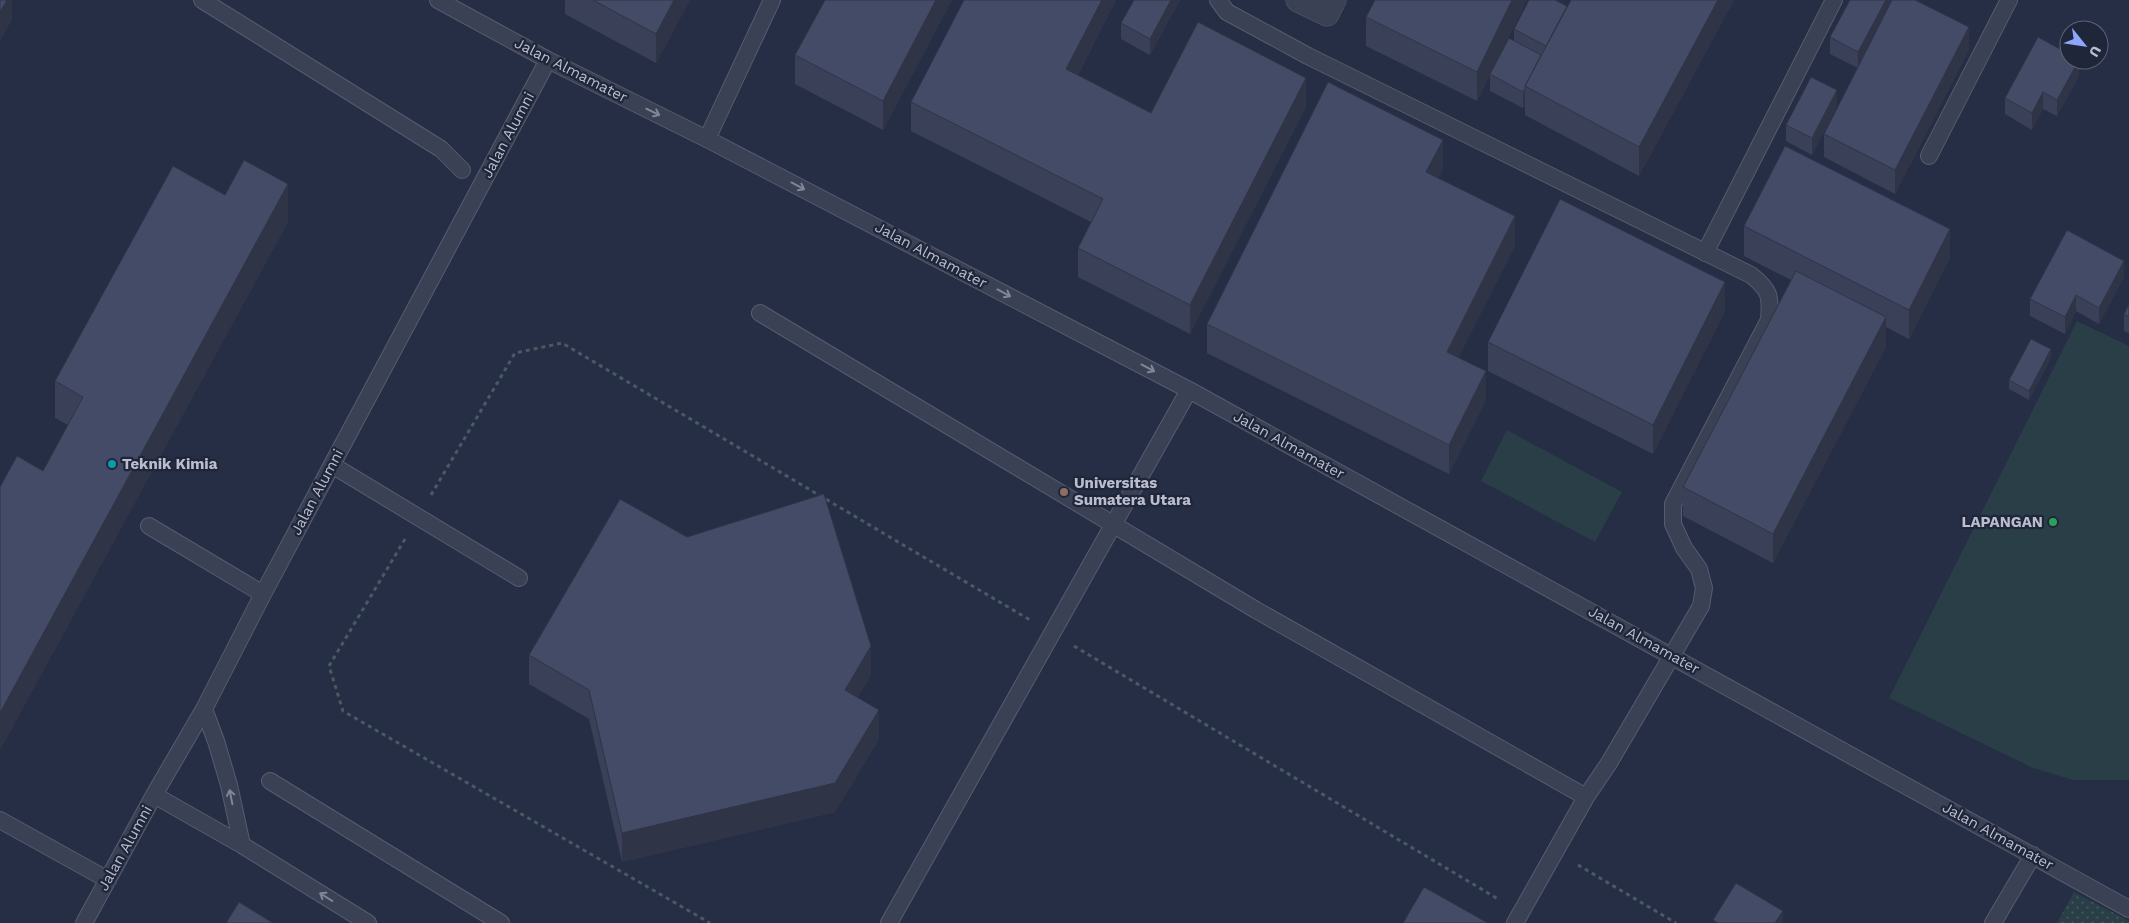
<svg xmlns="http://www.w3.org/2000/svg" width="2129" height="923" viewBox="0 0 2129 923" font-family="'Work Sans',sans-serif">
<defs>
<pattern id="grass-dots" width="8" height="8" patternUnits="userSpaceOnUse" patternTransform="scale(1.25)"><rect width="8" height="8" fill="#293e46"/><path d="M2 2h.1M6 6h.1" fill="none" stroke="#465860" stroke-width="1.8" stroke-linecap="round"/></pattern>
</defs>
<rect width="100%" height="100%" fill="#262e45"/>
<path fill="url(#grass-dots)" d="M2074 892 2129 921V923H2057Z"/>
<path fill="#293e46" d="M2077 321 2129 346V780H2073L2033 768 1889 698Z
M1507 430 1622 492 1595 542 1481 481Z"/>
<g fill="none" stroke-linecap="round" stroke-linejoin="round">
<defs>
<path id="service" d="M202 0 441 149 462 170
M438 0 548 60 707 139 1189 390 2129 909
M707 139 772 0
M1929 156 2009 0
M1705 253 1834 0
M760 313 1256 610 1586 797 1609 763 1701 606 1704 588 1699 569 1684 548 1673 524V504L1769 320C1771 296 1770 290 1751 275L1308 56 1227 12 1218 0
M332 465 519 578
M149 526 263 594
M204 709 216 741 229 785 242 845
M270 781 501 923
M154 795 242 845 368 923
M0 820 108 880
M84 923 154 795 204 709 263 594 548 60
M889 923 1189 390
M1515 923 1586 797
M1993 923 2033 855"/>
<path id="pedestrian" d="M1298 0 1327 14 1334 0"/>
</defs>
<use href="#service" stroke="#575c6f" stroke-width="18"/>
<use href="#pedestrian" stroke="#575c6f" stroke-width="25"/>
<path stroke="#475b62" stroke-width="3" stroke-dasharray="4 4" stroke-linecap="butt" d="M431 495 515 353 562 343 1030 620
M405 539 329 666 343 711 710 923
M1074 646 1498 899
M1578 865 1676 923"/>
<use href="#service" stroke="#3b4155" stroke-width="16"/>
<use href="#pedestrian" stroke="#3b4155" stroke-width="24"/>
</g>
<path fill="#3a4058" d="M565 0H690L656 63 565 14Z
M952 0 883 130 795 84V55Z
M1116 0 1078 75 1151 113 1306 107 1190 334 1078 277V248L1091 222 911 131V102Z
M1180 0 1150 55 1121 39V23Z
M1375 0H1527L1477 101 1366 46V17Z
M1734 0 1639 176 1525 115V105L1523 108 1490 91V74L1514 40V29L1567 6Z
M1830 37 1969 50 1895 194 1824 157V134L1858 68 1830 54Z
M2079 76 2057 116 2043 109 2032 130 2005 114V98Z
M1837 107 1812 155 1786 141V125Z
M1443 169 1438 178 1515 246 1458 358 1486 400 1449 474 1207 353V324Z
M225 195 288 222 0 750V487L43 471 68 425 55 418V381Z
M1744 226 1950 258 1909 339 1886 327V347L1773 563 1683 516V487L1791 280 1744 256Z
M2124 277 2099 324 2076 311 2065 334 2030 316V299Z
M2129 304V333L2124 331V314Z
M1725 311 1653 454 1488 371V342Z
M2051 358 2029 400 2009 389V380Z
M529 655 871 675 857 698 879 739 835 812 622 862 589 719 529 684Z"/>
<path fill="#2f3447" d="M7 0H12V20L0 41V12Z
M674 0H690L656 63V34Z
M936 0H952L883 130V101Z
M1102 0H1116L1066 98V69Z
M1171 0H1180L1150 55V39Z
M1512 0H1527L1477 101V72Z
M1718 0H1734L1639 176V147Z
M1886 0H1894L1858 68V52Z
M1969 27V50L1895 194V170Z
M2079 60V76L2057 116V100Z
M1306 78V107L1190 334V305Z
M1525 89V105L1523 108V92Z
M1837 90V107L1812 155V138Z
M2043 92V109L2032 130V113Z
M1443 140V169L1426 201V172Z
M288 184V222L0 750V713Z
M1515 216V246L1447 381V352Z
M1950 229V258L1909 339V310Z
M2124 261V277L2099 324V308Z
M1725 282V311L1653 454V425Z
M2076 295V311L2065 334V317Z
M1886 317V347L1773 563V534Z
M2051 349V358L2029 400V391Z
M1486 371V400L1449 474V445Z
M871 646V675L845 719V690Z
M879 710V739L835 812 622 862V833Z
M1783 911V923H1775Z"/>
<path fill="#434b66" stroke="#2f3447" d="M0 0H7L0 12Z
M593 0H674L656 34Z
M825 0H936L883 101 795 55Z
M964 0H1102L1066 69 1151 113 1198 22 1306 78 1190 305 1078 248 1103 199 911 102Z
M1134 0H1171L1150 39 1121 23Z
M1375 0H1512L1477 72 1366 17Z
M1529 0H1555L1567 6 1546 46 1514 29Z
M1571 0H1718L1639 147 1525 86Z
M1850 0H1886L1858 52 1830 37Z
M1892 0H1915L1969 27 1895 170 1824 134Z
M2038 37 2069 54V60H2079L2057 100 2043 92 2032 113 2005 98Z
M1509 38 1541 55 1525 86V89L1523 92 1490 74Z
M1811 77 1837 90 1812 138 1786 125Z
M1328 82 1443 140 1426 172 1515 216 1447 352 1486 371 1449 445 1207 324Z
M1785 146 1950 229 1909 310 1744 226Z
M244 160 288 184 0 713V487L17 456 43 471 83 397 55 381 173 166 225 195Z
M1560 199 1725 282 1653 425 1488 342Z
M2067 230 2124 261 2099 308 2076 295 2065 317 2030 299Z
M1796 271 1886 317 1773 534 1683 487Z
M2129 304V317L2124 314Z
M2031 339 2051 349 2029 391 2009 380Z
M824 494 871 646 845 690 879 710 835 783 622 833 589 690 529 655 620 499 687 537Z
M1736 883 1783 911 1775 923H1718L1713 920Z
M1424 887 1488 923H1403Z
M239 902 273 923H226Z"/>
<defs><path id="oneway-shaft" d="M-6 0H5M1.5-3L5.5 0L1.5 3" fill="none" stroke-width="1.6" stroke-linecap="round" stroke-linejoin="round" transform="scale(1.25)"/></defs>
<g stroke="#808598">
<use href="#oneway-shaft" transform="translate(653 112) rotate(26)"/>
<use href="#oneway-shaft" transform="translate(798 186) rotate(28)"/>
<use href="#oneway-shaft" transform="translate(1004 293) rotate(28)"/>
<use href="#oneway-shaft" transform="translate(1148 368) rotate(28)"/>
<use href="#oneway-shaft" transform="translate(231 797) rotate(-101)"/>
<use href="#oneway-shaft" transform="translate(326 897) rotate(-148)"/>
</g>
<circle fill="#0f9aa8" stroke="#20263a" stroke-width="2" cx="112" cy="464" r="5"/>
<circle fill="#8d6e63" stroke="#20263a" stroke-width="2" cx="1064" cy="492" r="5"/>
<circle fill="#2e9e5b" stroke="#20263a" stroke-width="2" cx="2053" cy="522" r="5"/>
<g text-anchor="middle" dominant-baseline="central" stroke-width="4.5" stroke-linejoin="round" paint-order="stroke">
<g font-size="15" fill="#b9bdce" stroke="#20263a">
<text transform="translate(571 70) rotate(27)">Jalan Almamater</text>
<text transform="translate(508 135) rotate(-62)">Jalan Alumni</text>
<text transform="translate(931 255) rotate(28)">Jalan Almamater</text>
<text transform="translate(1289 445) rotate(29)">Jalan Almamater</text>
<text transform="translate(317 492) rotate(-62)">Jalan Alumni</text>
<text transform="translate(1644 640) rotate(29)">Jalan Almamater</text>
<text transform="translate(1998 836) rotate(29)">Jalan Almamater</text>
<text transform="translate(125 848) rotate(-61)">Jalan Alumni</text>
</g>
<g font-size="15" font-weight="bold" fill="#b9bdce" stroke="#20263a" text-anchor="start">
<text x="122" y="464">Teknik Kimia</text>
<text x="1074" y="483">Universitas<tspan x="1074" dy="17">Sumatera Utara</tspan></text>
<text x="2043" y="522" text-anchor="end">LAPANGAN</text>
</g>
</g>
<g transform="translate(2084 45) rotate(120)"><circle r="24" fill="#20263a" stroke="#5d6275"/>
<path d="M0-4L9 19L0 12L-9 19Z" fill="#8fa6fd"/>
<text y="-8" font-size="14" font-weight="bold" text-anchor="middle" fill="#b9bdce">U</text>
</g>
</svg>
